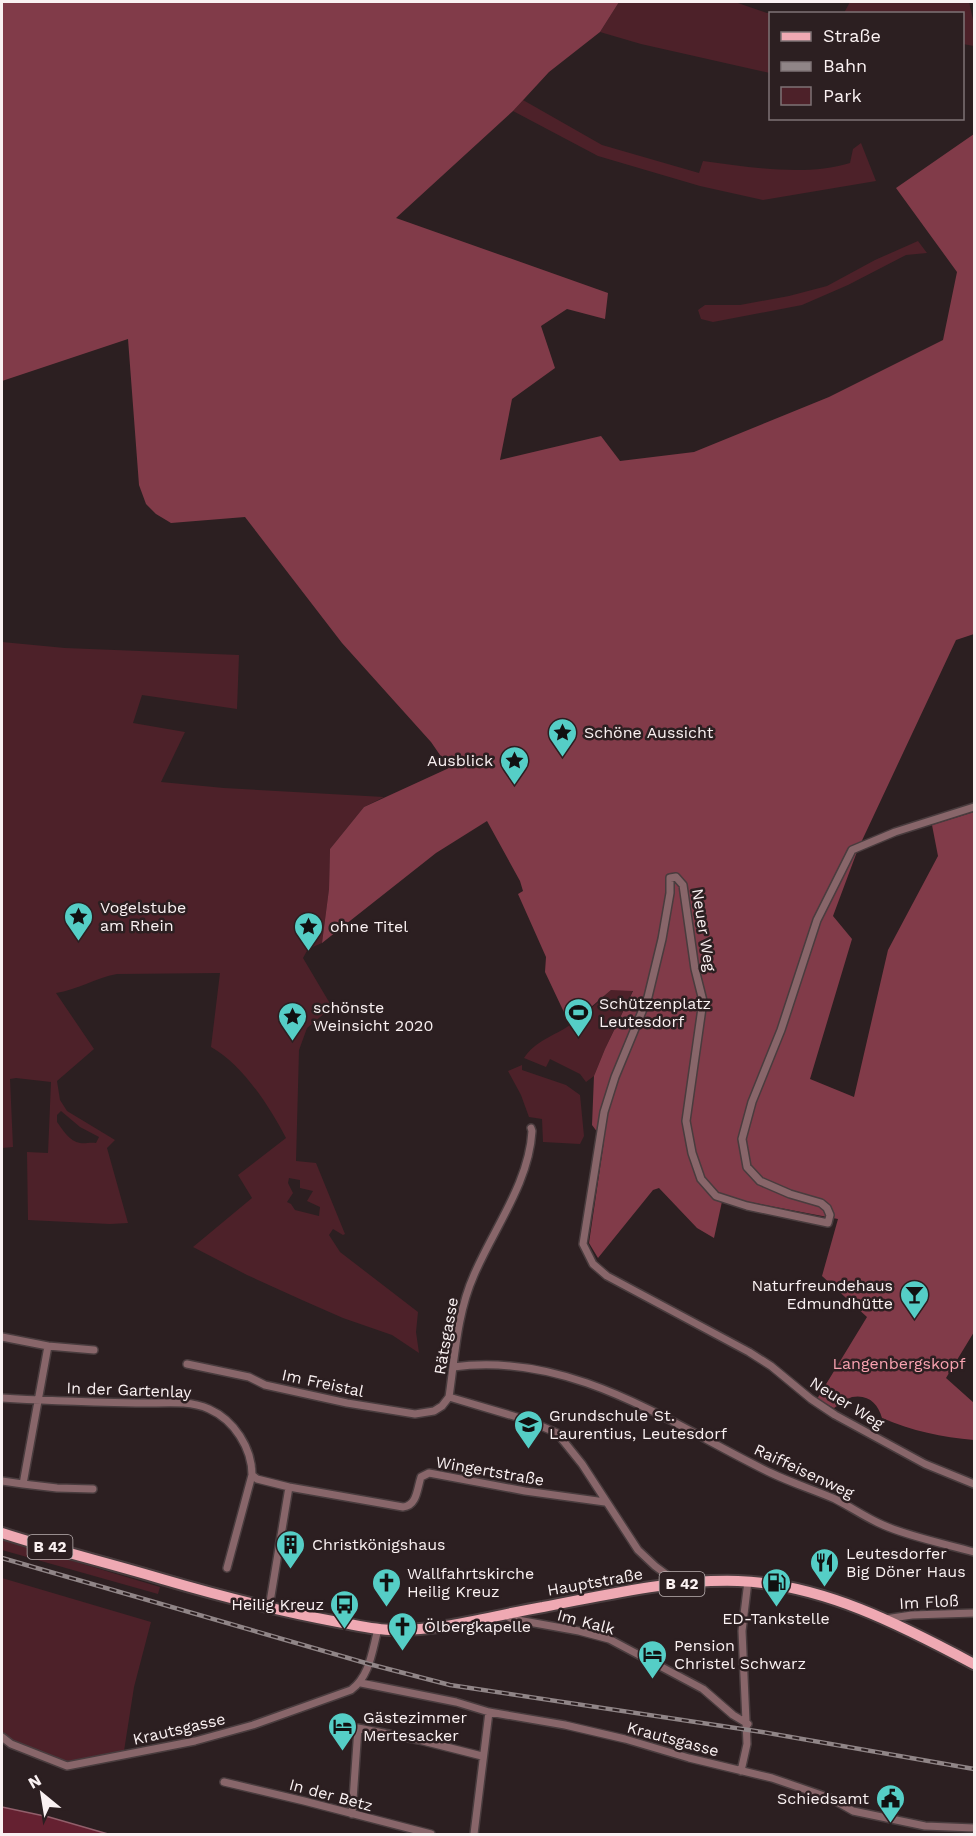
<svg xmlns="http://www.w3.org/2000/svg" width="976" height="1836" viewBox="0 0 976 1836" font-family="'Work Sans',sans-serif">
<rect width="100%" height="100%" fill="#2c1f21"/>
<path fill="#4d2129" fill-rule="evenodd" d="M619 2H735L767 13H775L770 14V73L641 44 600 32Z
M850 2H969L974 24V46L963 44 962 14 844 13Z
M523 100 602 145 699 173 703 161C749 167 805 177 850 163L853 149 861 143 876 181 763 200 700 186 598 156 513 111Z
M918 241 927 253 906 255 848 285 802 305 713 322 701 319 698 310 705 305H740L789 296 827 286 875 260Z
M2 642 65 648 239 655 237 709 142 695 133 723 185 732 161 782 224 788 384 797 364 807 330 849 329 889 322 943 308 949 303 958 332 1007 307 1028 299 1050 296 1161 316 1163 345 1234 343 1235 333 1229 329 1235 340 1252 418 1312 416 1332 419 1353 392 1335 343 1318 302 1300 247 1275 193 1247 252 1198 238 1175 286 1138C270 1107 242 1064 211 1047L220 973 117 974C95 978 77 990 56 993L94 1049 57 1081 60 1100 67 1111 115 1140 107 1148 128 1223 110 1224 28 1220 27 1152 48 1153 51 1082 16 1078 10 1079 13 1147 2 1148ZM61 1111 80 1127 99 1137 96 1143C89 1142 86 1144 80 1143 70 1142 62 1129 57 1122V1115ZM289 1178 300 1180V1188L313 1191 307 1201 320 1207 319 1216 295 1210 291 1204 287 1202 293 1193 288 1183Z
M611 990H633L605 1049 594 1076 586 1082 580 1074 550 1059 546 1067 524 1058C535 1041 554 1036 570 1025 585 1015 598 1002 611 990Z
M522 1065V1070L566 1085 580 1095 584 1136 580 1144 543 1142 542 1119 529 1117 521 1095 508 1071Z
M2 1540 160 1587 158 1594 2 1550Z
M2 1578 151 1622 134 1687 124 1751 66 1762 15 1743 2 1734Z"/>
<path fill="#813b49" d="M2 2H619L600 32 549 72 513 111 396 218 608 293 605 319 567 309 541 326 555 368 512 399 500 460 601 436 620 461 694 452 829 397 943 340 957 272 896 188 974 134V634L956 640 858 849 833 916 852 939 810 1079 854 1097 888 950 938 856 932 825 974 812V1332L946 1378 974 1403V1440C942 1437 912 1431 882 1418 878 1404 869 1394 852 1397 846 1399 839 1405 834 1408L817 1399 867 1317 822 1276 838 1219 723 1197 714 1238 697 1228 659 1188 653 1190 598 1258 589 1243 604 1141 592 1125 594 1076 605 1049 633 991 611 990 570 1025 545 972 546 957 518 894 523 891 520 881 487 821 436 853 322 943 329 889 330 849 364 807 449 768 431 742 342 643 245 517 171 523 156 514 146 504 139 485 128 339 2 381Z"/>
<path fill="#652131" stroke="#925f6b" stroke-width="1.5" d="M2 1807 49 1817 108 1834H2Z"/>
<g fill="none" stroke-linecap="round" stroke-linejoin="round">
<defs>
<path id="street" d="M974 807 895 832 852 850 817 920 781 1030 752 1102 742 1139 747 1167 760 1181 790 1194 821 1203 827 1208 830 1215 828 1223 747 1206 716 1196 701 1179 692 1153 686 1121 703 1001 695 969 683 885 676 877 670 878V893L662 939 648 997 615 1077 604 1112 583 1244 593 1264 607 1276 749 1352 771 1366 811 1399 835 1415 925 1464 974 1484
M2 1337 48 1346 23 1484 57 1488 93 1489
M48 1346 94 1350
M187 1364 249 1377 265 1385 347 1403 415 1414 434 1411 442 1406 449 1397
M453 1367C573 1351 670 1424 771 1473 792 1483 814 1490 835 1499 851 1507 866 1518 883 1525 910 1537 946 1544 974 1552
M449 1397 527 1420 557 1433 582 1464 638 1550 655 1566 679 1584
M449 1397C455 1356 457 1313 474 1275 494 1228 529 1183 532 1131L531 1128
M2 1398C46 1401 91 1402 136 1403 159 1404 187 1399 209 1409 234 1420 252 1448 252 1475L227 1568
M252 1475 257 1479 289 1487 403 1507C417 1506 417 1489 421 1477L429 1473 525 1491 605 1502
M2 1481 23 1484
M269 1608 289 1487
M504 1614 512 1619 579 1631 609 1639 703 1689 733 1715 748 1724
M885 1619 912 1615 974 1613
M361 1683 456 1702 489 1712 565 1725 625 1739 689 1758 772 1778 830 1798 853 1811 925 1826 974 1828
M2 1737 11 1744 67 1766 195 1741 253 1725 351 1690C370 1676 372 1651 378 1629
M741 1771 747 1744 742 1631 748 1581
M224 1782 304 1801 431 1834
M352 1814 358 1728 419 1740 482 1756
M474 1834 489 1712"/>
<path id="primary" d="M2 1533C54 1550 109 1563 162 1579 220 1596 278 1611 338 1622 356 1625 375 1630 393 1630 444 1631 494 1615 543 1607 607 1595 673 1579 738 1581 822 1584 901 1625 974 1664"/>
</defs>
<use href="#street" stroke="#493c3e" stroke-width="10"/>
<use href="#primary" stroke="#493c3e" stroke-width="14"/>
<use href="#street" stroke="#88666a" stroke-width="7"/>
<use href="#primary" stroke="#efa9b3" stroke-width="10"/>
<defs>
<path id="rail" d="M2 1558 369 1664 450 1685 762 1732 974 1769"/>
</defs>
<use href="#rail" stroke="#908587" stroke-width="4.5"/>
<use href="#rail" stroke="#2c1f21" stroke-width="2" stroke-dasharray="7" stroke-linecap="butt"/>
</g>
<defs>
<symbol id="sight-pin" viewBox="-11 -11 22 30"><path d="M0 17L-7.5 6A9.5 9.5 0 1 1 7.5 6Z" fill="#55cec6" stroke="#2c1f21"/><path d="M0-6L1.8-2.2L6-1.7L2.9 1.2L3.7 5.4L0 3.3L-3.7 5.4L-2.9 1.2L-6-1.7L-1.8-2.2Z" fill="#111"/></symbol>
<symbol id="stadium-pin" viewBox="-11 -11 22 30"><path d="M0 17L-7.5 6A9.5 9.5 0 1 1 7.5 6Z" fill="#55cec6" stroke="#2c1f21"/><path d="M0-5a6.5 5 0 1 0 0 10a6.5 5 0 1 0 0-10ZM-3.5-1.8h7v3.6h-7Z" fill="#111"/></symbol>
<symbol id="bar-pin" viewBox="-11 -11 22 30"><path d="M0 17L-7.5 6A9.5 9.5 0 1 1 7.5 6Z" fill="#55cec6" stroke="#2c1f21"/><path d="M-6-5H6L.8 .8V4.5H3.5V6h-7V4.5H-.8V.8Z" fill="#111"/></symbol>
<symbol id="school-pin" viewBox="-11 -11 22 30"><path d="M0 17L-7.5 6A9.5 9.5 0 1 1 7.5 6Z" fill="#55cec6" stroke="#2c1f21"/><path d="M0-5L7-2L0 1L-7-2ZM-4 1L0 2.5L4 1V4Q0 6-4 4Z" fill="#111"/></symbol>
<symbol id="building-pin" viewBox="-11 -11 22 30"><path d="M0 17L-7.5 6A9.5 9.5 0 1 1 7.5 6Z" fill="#55cec6" stroke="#2c1f21"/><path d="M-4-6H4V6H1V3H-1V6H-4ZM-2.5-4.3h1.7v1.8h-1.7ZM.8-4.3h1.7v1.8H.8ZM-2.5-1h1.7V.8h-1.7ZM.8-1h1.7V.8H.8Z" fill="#111"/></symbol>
<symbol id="restaurant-pin" viewBox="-11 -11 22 30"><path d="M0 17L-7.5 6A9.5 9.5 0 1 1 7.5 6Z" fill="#55cec6" stroke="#2c1f21"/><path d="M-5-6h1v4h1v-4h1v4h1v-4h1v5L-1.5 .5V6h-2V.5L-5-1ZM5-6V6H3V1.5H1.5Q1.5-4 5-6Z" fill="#111"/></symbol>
<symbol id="church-pin" viewBox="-11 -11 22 30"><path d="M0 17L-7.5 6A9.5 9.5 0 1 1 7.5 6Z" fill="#55cec6" stroke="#2c1f21"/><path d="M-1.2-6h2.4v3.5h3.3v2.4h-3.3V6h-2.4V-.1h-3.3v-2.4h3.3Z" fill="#111"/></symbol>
<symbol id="fuel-pin" viewBox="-11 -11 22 30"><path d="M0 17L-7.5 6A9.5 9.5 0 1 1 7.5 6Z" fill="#55cec6" stroke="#2c1f21"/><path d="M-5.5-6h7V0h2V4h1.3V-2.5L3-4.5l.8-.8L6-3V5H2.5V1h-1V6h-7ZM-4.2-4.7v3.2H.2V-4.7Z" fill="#111"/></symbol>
<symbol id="bus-pin" viewBox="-11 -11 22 30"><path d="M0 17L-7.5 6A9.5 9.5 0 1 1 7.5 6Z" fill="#55cec6" stroke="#2c1f21"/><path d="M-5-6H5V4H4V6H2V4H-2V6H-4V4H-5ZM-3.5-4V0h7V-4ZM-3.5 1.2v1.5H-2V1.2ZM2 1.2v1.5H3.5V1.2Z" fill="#111"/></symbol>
<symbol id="hotel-pin" viewBox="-11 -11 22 30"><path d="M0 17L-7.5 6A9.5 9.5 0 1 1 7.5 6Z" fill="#55cec6" stroke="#2c1f21"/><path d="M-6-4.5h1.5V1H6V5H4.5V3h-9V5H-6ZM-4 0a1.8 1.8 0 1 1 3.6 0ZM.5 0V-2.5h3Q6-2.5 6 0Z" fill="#111"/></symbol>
<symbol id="civic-pin" viewBox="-11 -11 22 30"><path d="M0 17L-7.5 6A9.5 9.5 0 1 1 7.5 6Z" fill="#55cec6" stroke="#2c1f21"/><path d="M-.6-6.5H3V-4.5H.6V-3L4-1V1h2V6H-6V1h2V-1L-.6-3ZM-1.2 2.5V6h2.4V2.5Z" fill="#111"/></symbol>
</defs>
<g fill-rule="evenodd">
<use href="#sight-pin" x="546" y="716" width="33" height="45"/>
<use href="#sight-pin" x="498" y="744" width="33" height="45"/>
<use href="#sight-pin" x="62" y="900" width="33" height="45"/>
<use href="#sight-pin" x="292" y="910" width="33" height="45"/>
<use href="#stadium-pin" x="562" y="996" width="33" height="45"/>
<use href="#sight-pin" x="276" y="1000" width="33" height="45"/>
<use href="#bar-pin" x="898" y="1278" width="33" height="45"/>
<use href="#school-pin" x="512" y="1408" width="33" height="45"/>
<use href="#building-pin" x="274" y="1528" width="33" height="45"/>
<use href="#restaurant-pin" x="808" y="1546" width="33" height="45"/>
<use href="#church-pin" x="370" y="1566" width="33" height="45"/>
<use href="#fuel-pin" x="760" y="1566" width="33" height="45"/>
<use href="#bus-pin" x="328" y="1588" width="33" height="45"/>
<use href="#church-pin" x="386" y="1610" width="33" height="45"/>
<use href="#hotel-pin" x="636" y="1638" width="33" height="45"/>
<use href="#hotel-pin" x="326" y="1710" width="33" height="45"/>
<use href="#civic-pin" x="874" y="1782" width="33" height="45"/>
</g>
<g text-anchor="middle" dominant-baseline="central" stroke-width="5" stroke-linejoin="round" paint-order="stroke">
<g fill="#2c1f21" stroke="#bcb2b3" stroke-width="1.5">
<rect x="27.5" y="1535" width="45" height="24" rx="4.5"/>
<rect x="659.5" y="1572" width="45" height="24" rx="4.5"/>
</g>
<g font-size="15" font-weight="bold" fill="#faf1f2">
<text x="50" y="1547">B 42</text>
<text x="682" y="1584">B 42</text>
</g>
<g font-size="16" fill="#faf1f2" stroke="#2c1f21" text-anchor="start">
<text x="584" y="732">Schöne Aussicht</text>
<text x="493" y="760" text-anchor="end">Ausblick</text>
<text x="100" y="907">Vogelstube<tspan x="100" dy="18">am Rhein</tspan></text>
<text x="330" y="926">ohne Titel</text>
<text x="599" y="1003">Schützenplatz<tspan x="599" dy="18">Leutesdorf</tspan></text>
<text x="313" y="1007">schönste<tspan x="313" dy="18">Weinsicht 2020</tspan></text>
<text x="893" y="1285" text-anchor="end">Naturfreundehaus<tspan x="893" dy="18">Edmundhütte</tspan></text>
<text x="549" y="1415">Grundschule St.<tspan x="549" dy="18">Laurentius, Leutesdorf</tspan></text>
<text x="312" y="1544">Christkönigshaus</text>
<text x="846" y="1553">Leutesdorfer<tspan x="846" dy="18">Big Döner Haus</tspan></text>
<text x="407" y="1573">Wallfahrtskirche<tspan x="407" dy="18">Heilig Kreuz</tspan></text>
<text x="324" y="1604" text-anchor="end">Heilig Kreuz</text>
<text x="776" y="1618" text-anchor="middle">ED-Tankstelle</text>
<text x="424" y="1626">Ölbergkapelle</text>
<text x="674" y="1645">Pension<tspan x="674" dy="18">Christel Schwarz</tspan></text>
<text x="363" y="1717">Gästezimmer<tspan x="363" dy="18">Mertesacker</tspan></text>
<text x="869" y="1798" text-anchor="end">Schiedsamt</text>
</g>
<g font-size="16" fill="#faf1f2" stroke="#2c1f21">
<text transform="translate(704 930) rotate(81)">Neuer Weg</text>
<text transform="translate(446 1336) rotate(-80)">Rätsgasse</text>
<text transform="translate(323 1383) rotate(12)">Im Freistal</text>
<text transform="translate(129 1390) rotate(2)">In der Gartenlay</text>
<text transform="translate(847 1403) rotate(32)">Neuer Weg</text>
<text transform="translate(490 1471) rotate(10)">Wingertstraße</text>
<text transform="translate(804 1471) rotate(25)">Raiffeisenweg</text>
<text transform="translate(595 1582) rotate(-10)">Hauptstraße</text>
<text transform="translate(929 1602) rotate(-3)">Im Floß</text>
<text transform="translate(586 1622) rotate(15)">Im Kalk</text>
<text transform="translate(179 1729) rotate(-13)">Krautsgasse</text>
<text transform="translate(673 1739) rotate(15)">Krautsgasse</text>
<text transform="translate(331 1795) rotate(15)">In der Betz</text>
</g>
<g font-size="16" fill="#f8a2b0" stroke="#2c1f21">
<text x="899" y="1363">Langenbergskopf</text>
</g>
</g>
<rect width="976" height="1836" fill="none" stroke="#faf1f2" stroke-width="6"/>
<rect x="769" y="12" width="195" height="108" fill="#2c1f21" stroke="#7e7375" stroke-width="1.5"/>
<rect x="781" y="32" width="30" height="9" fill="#efa9b3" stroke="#7e7375" stroke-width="1.5"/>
<text x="823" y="42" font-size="18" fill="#faf1f2">Straße</text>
<rect x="781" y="62" width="30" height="9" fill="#908587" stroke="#7e7375" stroke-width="1.5"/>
<text x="823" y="72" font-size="18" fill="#faf1f2">Bahn</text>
<rect x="781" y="87" width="30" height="18" fill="#4d2129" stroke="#7e7375" stroke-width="1.5"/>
<text x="823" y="102" font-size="18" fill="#faf1f2">Park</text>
<g transform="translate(42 1794) rotate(330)" stroke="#2c1f21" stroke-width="4.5" paint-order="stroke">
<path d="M0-4.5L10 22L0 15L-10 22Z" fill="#faf1f2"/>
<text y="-9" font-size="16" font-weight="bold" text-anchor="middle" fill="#faf1f2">N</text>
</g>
</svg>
